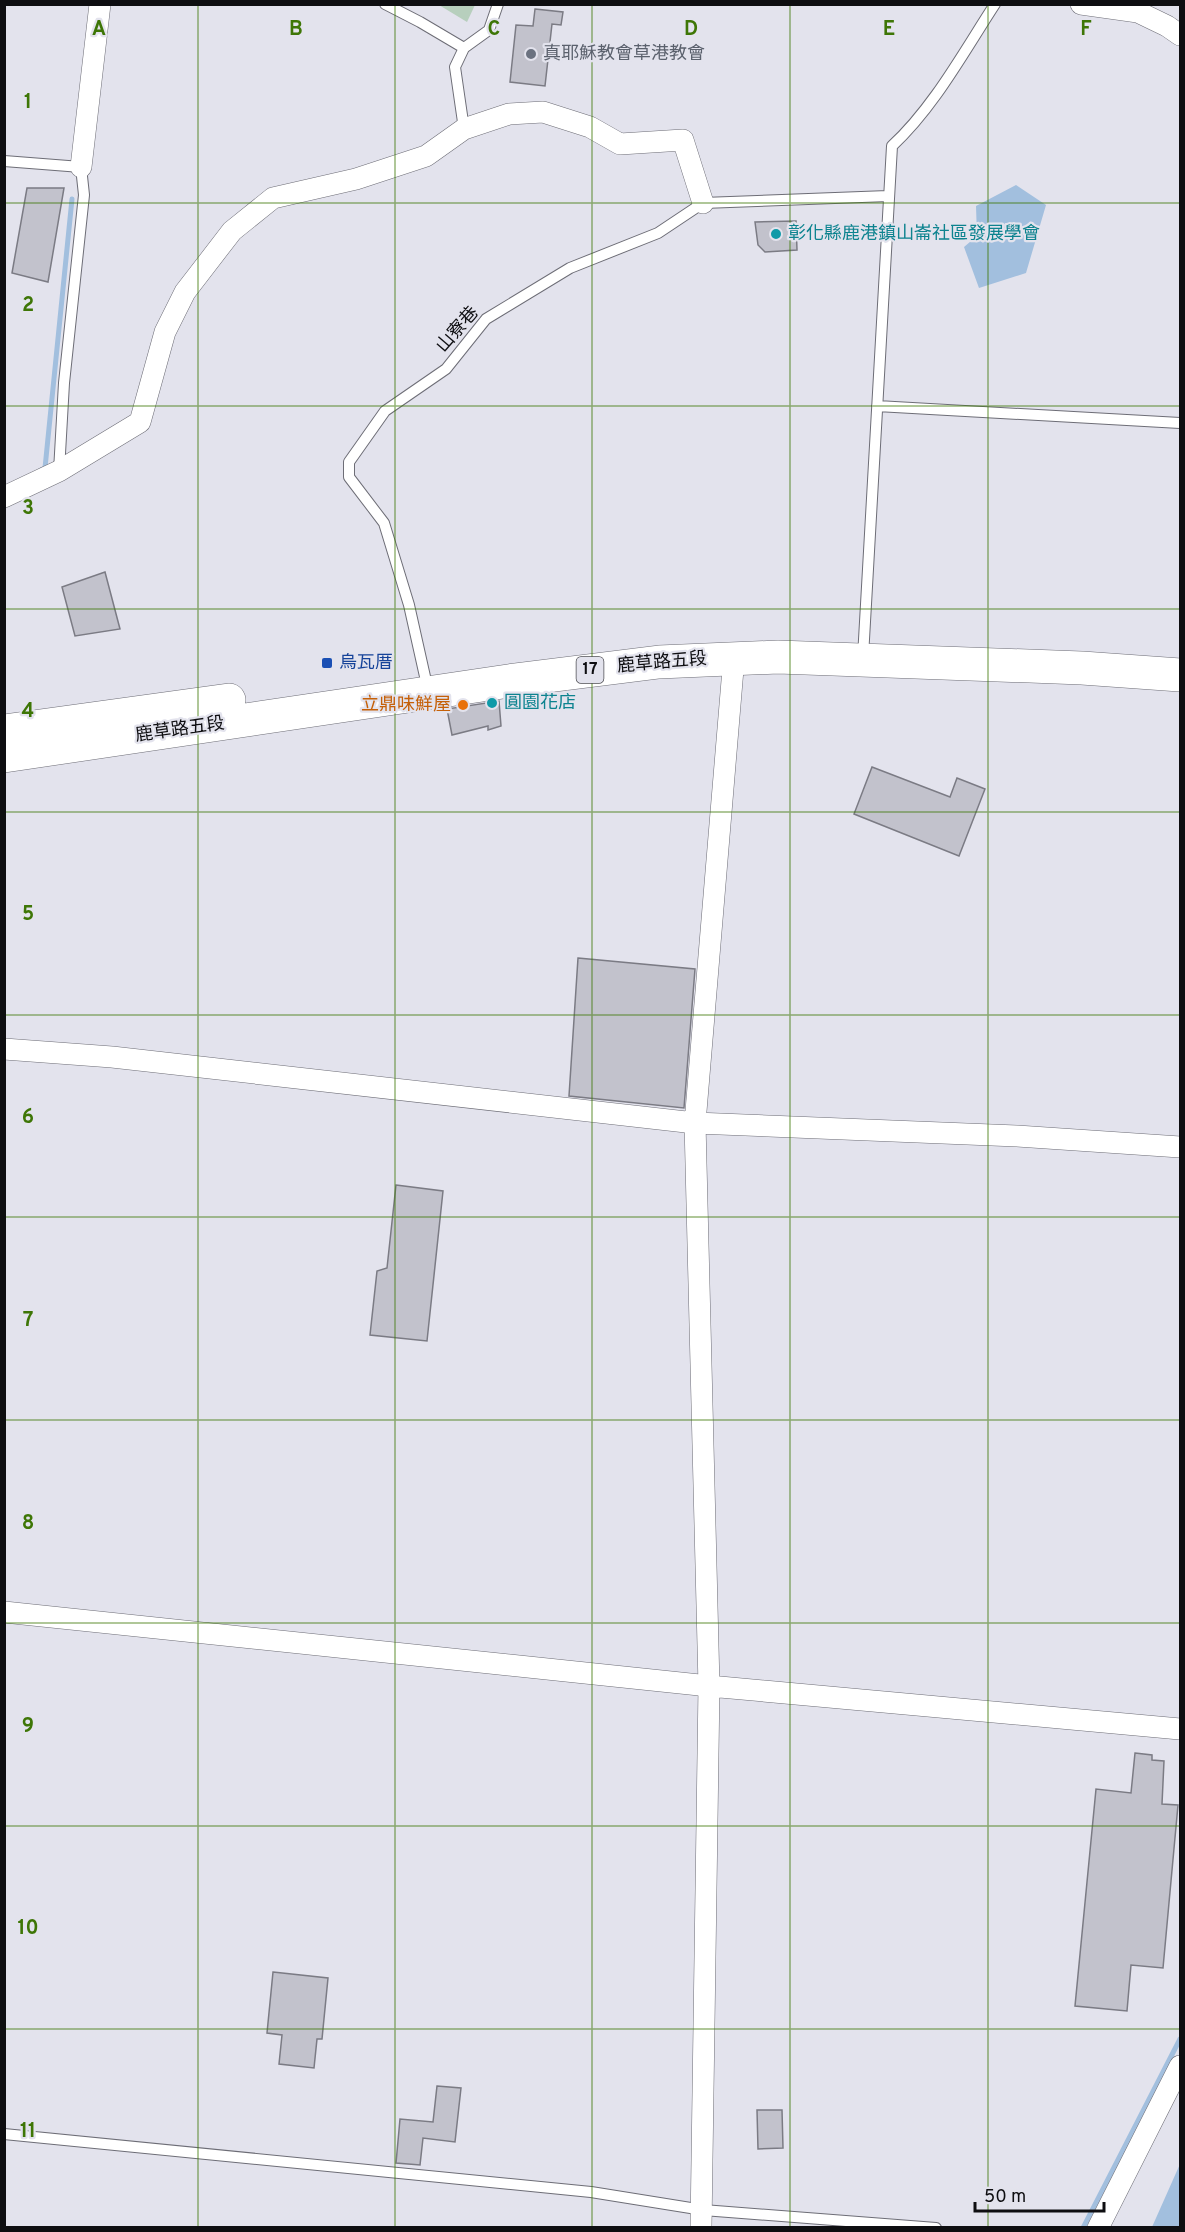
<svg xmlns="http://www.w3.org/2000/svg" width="1185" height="2232" viewBox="0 0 1185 2232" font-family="Overpass,'Noto Sans TC',sans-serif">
<rect width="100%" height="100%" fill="#e3e3ed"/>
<path fill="#b7cfbd" d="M439 5H475L467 22Z"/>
<path fill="#a2bfde" d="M1016 185 1046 205 1026 273 979 288 964 247 977 236 976 206Z
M1180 2164V2227H1152Z"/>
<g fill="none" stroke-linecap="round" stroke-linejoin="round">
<path stroke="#a2bfde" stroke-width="5" d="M41 470 45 468 72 199
M1083 2228 1180 2039"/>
</g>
<path fill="#c2c2cc" stroke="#7b7b84" stroke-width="1.5" d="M535 9 563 12 561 25 552 24 545 86 510 82 516 25 533 26Z
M27 188H64L48 282 12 273Z
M796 221 797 250 765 252 758 245 755 222Z
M105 572 120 629 75 636 62 587Z
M499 701 501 726 488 730V726L452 735 447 709Z
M872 767 950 797 957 778 985 789 959 856 854 814Z
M578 958 695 969 684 1108 569 1096Z
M396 1185 443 1191 427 1341 370 1335 377 1271 387 1268Z
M1135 1753 1152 1755V1760L1164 1761 1162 1804 1178 1805 1163 1968 1131 1965 1127 2011 1075 2006 1096 1789 1131 1793Z
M273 1972 328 1978 322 2039H317L314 2068 279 2064 282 2035 267 2033Z
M437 2086 461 2088 455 2142 423 2138 420 2165 396 2163 400 2119 433 2122Z
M757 2110H782L783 2148 758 2149Z"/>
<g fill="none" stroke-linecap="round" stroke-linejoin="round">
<defs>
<path id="lane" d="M385 4 420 22 464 48
M464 129 455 67 464 48 489 30 498 4
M4 161 81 167 84 195 64 383 59 471
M877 406 1180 423
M863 657 892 146C934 107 963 53 995 4
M428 690 409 605 384 523 349 477V462L385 411 446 369 486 319 570 268 658 233 703 203 888 196
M4 2134 591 2192 703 2210 936 2228"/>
<path id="street" d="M1081 4 1138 12 1167 26 1180 35
M81 167 100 4
M4 497 59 471 140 422 165 332 185 292 232 231 273 198 356 179 426 156 464 129 509 114 543 112 590 127 620 144 683 140 703 203
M4 1049 112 1057 695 1123 1017 1136 1180 1147
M4 1612 709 1686 1180 1729
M701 2228 709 1686 695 1123 734 657
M1098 2228 1180 2066"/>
<path id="primary" d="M4 731 229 700
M4 756 508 681 659 662 778 657 1082 668 1180 675"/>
</defs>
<use href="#lane" stroke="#6d6d76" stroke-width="12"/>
<use href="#street" stroke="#6d6d76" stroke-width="22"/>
<use href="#primary" stroke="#6d6d76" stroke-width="34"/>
<use href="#lane" stroke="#fff" stroke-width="10"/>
<use href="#street" stroke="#fff" stroke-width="21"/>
<use href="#primary" stroke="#fff" stroke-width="33"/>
</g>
<path fill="none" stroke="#3e7606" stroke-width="1.5" stroke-opacity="0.55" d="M198 4V2228M395 4V2228M592 4V2228M790 4V2228M988 4V2228M4 203H1180M4 406H1180M4 609H1180M4 812H1180M4 1015H1180M4 1217H1180M4 1420H1180M4 1623H1180M4 1826H1180M4 2029H1180"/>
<circle fill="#6b7280" stroke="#e3e3ed" stroke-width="2" cx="531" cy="54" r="6"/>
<g fill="#0f9aa8" stroke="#e3e3ed" stroke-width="2">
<circle cx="776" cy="234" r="6"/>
<circle cx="492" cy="703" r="6"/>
</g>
<rect fill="#1a4fb4" stroke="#e3e3ed" stroke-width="2" x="321" y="657" width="12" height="12" rx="3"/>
<circle fill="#e8710a" stroke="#e3e3ed" stroke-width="2" cx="463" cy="705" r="6"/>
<g text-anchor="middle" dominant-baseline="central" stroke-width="4.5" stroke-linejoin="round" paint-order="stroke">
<rect fill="#e3e3ed" stroke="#4e4e53" stroke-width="1.5" x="576.5" y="657" width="27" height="26" rx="4.5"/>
<g font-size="16" font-weight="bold" fill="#0e0e11">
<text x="590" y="670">17</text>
</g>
<g font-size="18" fill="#5b616d" stroke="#e3e3ed" text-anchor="start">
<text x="543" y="54">真耶穌教會草港教會</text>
</g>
<g font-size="18" fill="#0d838f" stroke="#e3e3ed" text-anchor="start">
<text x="788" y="234">彰化縣鹿港鎮山崙社區發展學會</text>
<text x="504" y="703">圓園花店</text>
</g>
<g font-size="18" fill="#0e0e11" stroke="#e3e3ed">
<text transform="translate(458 330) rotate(-49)">山寮巷</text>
<text transform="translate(662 663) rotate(-5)">鹿草路五段</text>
<text transform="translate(180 730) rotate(-8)">鹿草路五段</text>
</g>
<g font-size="18" fill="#164399" stroke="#e3e3ed" text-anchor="start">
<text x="339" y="663">烏瓦厝</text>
</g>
<g font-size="18" fill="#c56008" stroke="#e3e3ed" text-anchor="end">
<text x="451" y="705">立鼎味鮮屋</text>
</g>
</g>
<g font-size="20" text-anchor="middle" font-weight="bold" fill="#3e7606" stroke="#e3e3ed" stroke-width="4.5" stroke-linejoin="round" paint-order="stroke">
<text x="99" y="35">A</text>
<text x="296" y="35">B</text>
<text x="494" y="35">C</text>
<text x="691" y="35">D</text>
<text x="889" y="35">E</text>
<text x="1086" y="35">F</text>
<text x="28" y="108">1</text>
<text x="28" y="311">2</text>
<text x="28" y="514">3</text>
<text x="28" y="717">4</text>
<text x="28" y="920">5</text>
<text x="28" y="1123">6</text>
<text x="28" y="1326">7</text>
<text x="28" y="1529">8</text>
<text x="28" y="1732">9</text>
<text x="28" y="1934">10</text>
<text x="28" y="2137">11</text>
</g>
<rect width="1185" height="2232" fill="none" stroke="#0e0e11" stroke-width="12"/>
<path d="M975 2202v9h129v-9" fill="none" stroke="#0e0e11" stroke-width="3"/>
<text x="984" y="2202" font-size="18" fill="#0e0e11" stroke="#e3e3ed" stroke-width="4.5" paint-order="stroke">50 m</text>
</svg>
